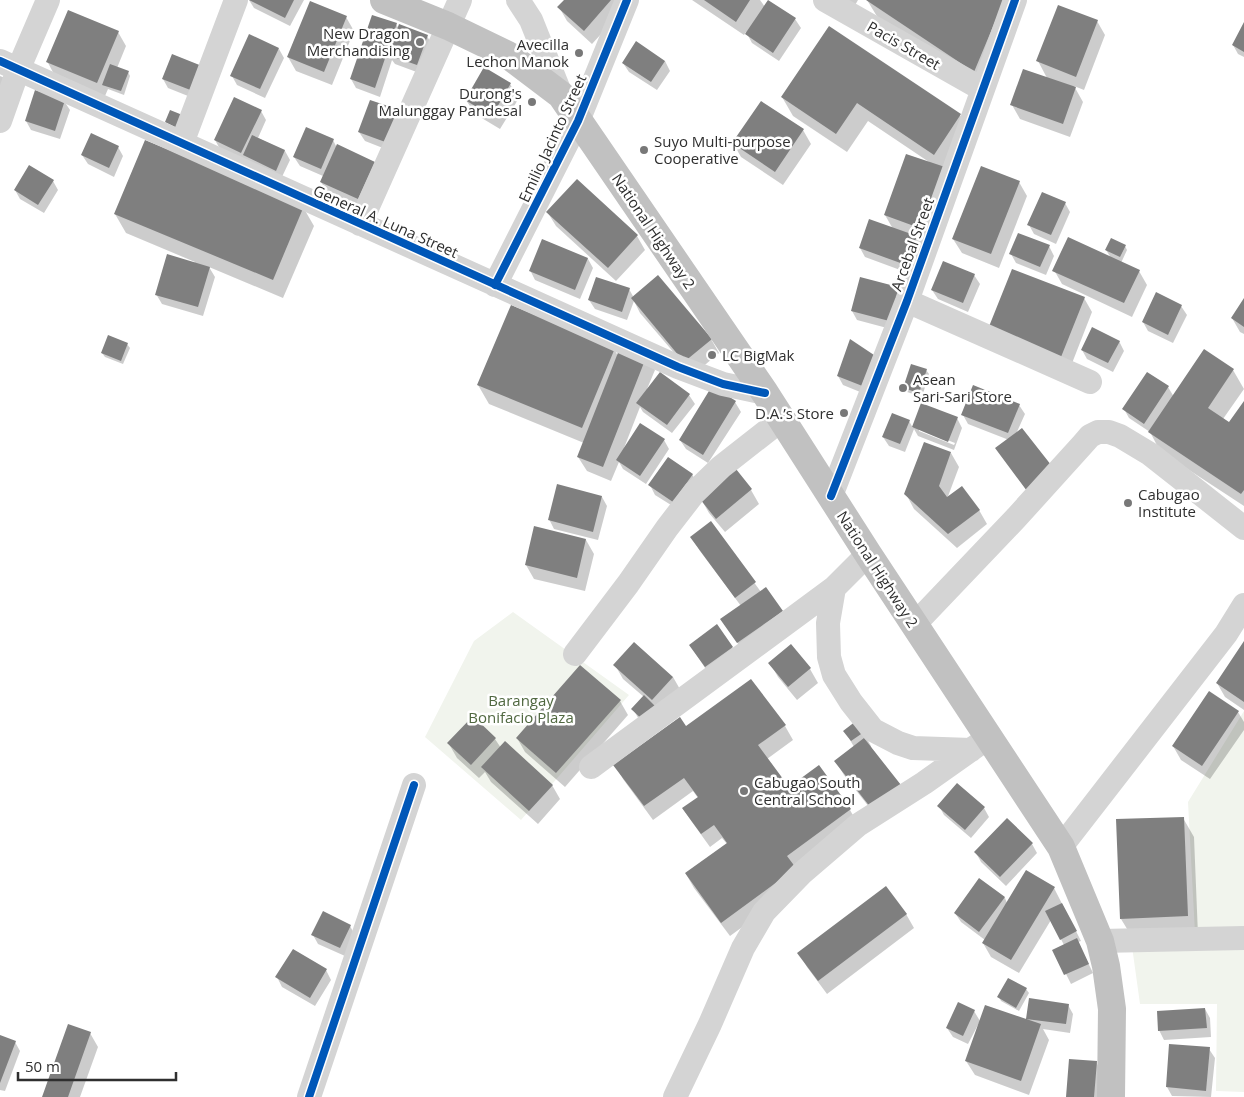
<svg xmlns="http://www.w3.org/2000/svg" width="1244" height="1097" viewBox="0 0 1244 1097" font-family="'Open Sans',sans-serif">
<rect width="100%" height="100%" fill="#fff"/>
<path fill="#f1f4ed" d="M513 612 629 695 521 820 425 737 474 641Z
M1244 711V1092L1216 1091 1217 1004H1140L1130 932 1195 933 1188 802Z"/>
<path fill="#0003" fill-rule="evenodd" d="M249 0H304L290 26 254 8Z
M565 0H632L592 44 567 21 559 7Z
M692 0H760L765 7 769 2 795 19 801 28 779 61 752 43 746 32 744 35Z
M821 0H858L849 16Z
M867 0H1021L985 90 878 18Z
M346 17 354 31 332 85 296 71 288 57Z
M1097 21 1105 35 1084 90 1074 86 1083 102 1070 137 1020 119 1012 105 1047 78 1038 61Z
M396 24 399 29 427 36 432 45 422 74 395 64 392 60 380 97 356 88 351 79Z
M1244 24V57L1238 54 1233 45Z
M829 28 960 115 971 134 933 243 916 237 922 246 911 274 865 257 860 248 893 229 885 215 929 162 868 121 847 152 793 116 782 97Z
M118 32 126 46 117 68 128 72 130 76 124 95 108 89 105 96 55 76 47 61Z
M279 49 284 58 265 98 237 85 232 76Z
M665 61 670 71 657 90 629 72 623 63Z
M202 67 198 100 168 88 163 79Z
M0 76 5 78 0 113Z
M510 84 519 98 500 129 475 114 466 100Z
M64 101 70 110 60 139 31 130 26 121Z
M371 101 393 152 365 141 359 132Z
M261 111 266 120 258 138 285 151 290 160 281 179 220 149 215 140Z
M803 130 811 144 783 185 741 157 733 143Z
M333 140 336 146 374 162 363 207 326 191 321 182 323 176 300 166 294 157Z
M118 147 123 156 114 177 88 164 82 155Z
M53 181 58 190 44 213 20 199 15 190Z
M1019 182 1027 196 999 268 962 253 953 239Z
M1065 203 1070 212 1056 244 1034 234 1029 225Z
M303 207 314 226 283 298 209 267 215 277 203 316 162 304 156 294 195 262 126 233 115 214Z
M548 213 637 236 645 250 616 281 556 226Z
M543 240 588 259 593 268 580 299 535 280 530 270Z
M1049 246 1054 256 1046 275 1016 263 1011 254Z
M1125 246 1127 250 1121 263 1139 271 1147 285 1132 317 1062 284 1054 270 1111 258 1106 250Z
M974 275 980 284 968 312 938 299 932 290Z
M629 289 634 298 711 339 719 353 693 375 640 313 634 301 627 320 595 309 589 300Z
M906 290 902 332 857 320 852 311Z
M1084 298 1092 312 1069 371 998 343Z
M1244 300V334L1240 332 1232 318Z
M1181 306 1187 315 1173 343 1148 331 1143 322Z
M851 341 870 396 843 385 838 376Z
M1119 341 1124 351 1113 372 1087 359 1082 350Z
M127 344 130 348 123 364 105 357 102 353Z
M614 349 618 356H647L655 370 647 389 689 395 695 404 672 433 643 412 640 407 624 448 664 440 669 449 646 484 623 469 619 462 611 481 587 471 578 457 584 443 489 404 478 385Z
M926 370 929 374 922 397 907 392 904 388Z
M1233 370 1244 389 1223 419 1230 424 1244 403V506L1160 451 1150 432 1129 418 1124 409 1168 387 1174 397Z
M713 388 735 402 741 412 708 463 686 449 680 440Z
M922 405 957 418 962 428 954 450 918 436 914 429 905 452 889 446 883 437 909 421 913 428ZM919 429 955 443 954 445 919 431Z
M1019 405 1025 414 1016 434 1033 499 997 448 1009 440 968 424 963 415Z
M951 453 959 467 947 499 979 510 987 524 957 548 914 509 906 494Z
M735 471 751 490 759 504 725 532 709 513 701 499Z
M692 474 697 484 679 510 655 495 650 485Z
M602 497 607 506 598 540 554 529 549 519Z
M711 523 761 592 782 612 746 656 722 619 741 606 700 551 691 537Z
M535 528 586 540 594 554 585 591 534 579 526 565Z
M1244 643V710L1225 697 1217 683Z
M690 645 732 647 740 661 713 680Z
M791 646 810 669 818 683 797 700 778 677 770 663Z
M615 665 673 677 681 691 641 723 633 709 644 697 623 679Z
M1209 692 1238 712 1244 722V730L1210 779 1181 760 1173 746Z
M620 701 628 715 565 787 525 752 517 738Z
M785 726 793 740 767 759 789 789 818 767 850 810 858 824 803 883 730 936 694 888 686 874 727 844 722 838 710 847 692 822 683 809 698 798 693 791 653 820 623 779 615 765 686 727Z
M845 731 863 732 871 746 880 821 844 775 836 762 854 747Z
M495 739 501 748 552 785 560 799 538 824 491 782 485 772 479 778 457 758 449 744Z
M939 806 984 808 989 817 971 838 944 815Z
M1183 818 1194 837 1198 935 1132 937 1121 919Z
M1032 844 1037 853 1006 886 981 862 976 853Z
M980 880 1005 898 1007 903 1054 888 1081 941 1078 942 1093 973 1071 984 1054 950 1064 945 1051 920 1019 973 991 957 983 943 985 940 961 922 955 913Z
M906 914 914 928 827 994 807 967 799 953Z
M350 926 355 935 345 956 318 944 313 935Z
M326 970 331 980 315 1006 282 987 277 977Z
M1026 989 1029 993 1019 1011 1001 1001 999 997Z
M1068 1005 1073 1014 1070 1033 1043 1029 1049 1040 1029 1095 975 1075 966 1061 1029 1021 1027 1019Z
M1205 1009 1210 1018 1211 1037 1164 1040 1159 1030Z
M974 1011 980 1021 968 1044 953 1037 947 1028Z
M90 1033 98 1047 80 1097H43Z
M0 1036 15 1042 20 1051 5 1091 0 1090Z
M1209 1049 1215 1058 1211 1097 1172 1096 1167 1087Z
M1096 1062 1101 1071 1099 1097H1067Z"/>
<path fill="#7f7f7f" d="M249 0H294L285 18Z
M564 0H611L584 31 557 7Z
M704 0H750L736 22Z
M768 0 796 18 773 53 745 34Z
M866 0H1004L974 72Z
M310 1 347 16 324 72 287 57Z
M1058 5 1098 20 1076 77 1036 61Z
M68 10 119 31 97 83 46 62Z
M372 15 397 23 375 88 350 79Z
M1244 22V52L1232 45Z
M399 24 428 35 417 65 388 55Z
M829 26 961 114 934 155 857 103 836 134 781 97Z
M249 34 279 48 260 89 230 76Z
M636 41 665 61 651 82 622 63Z
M172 54 202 66 193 91 162 79Z
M110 64 129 71 121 91 102 85Z
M484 67 511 83 492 116 465 100Z
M1023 69 1076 87 1063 124 1010 105Z
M35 90 65 100 55 131 25 121Z
M234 97 262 110 241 153 214 140Z
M370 100 400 110 388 143 358 132Z
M761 101 804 129 775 172 732 143Z
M170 110 185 116 179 129 165 122Z
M306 127 334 139 321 169 293 157Z
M91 133 119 146 109 168 81 155Z
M252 135 285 150 276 171 243 155Z
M145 140 304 206 273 280 114 214Z
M337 144 375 162 358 199 320 182Z
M906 154 948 168 925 230 884 215Z
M29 165 54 180 38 205 14 190Z
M981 166 1020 181 991 254 952 239Z
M577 179 638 235 608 268 546 212Z
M1042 192 1066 202 1051 235 1027 225Z
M869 219 917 236 906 265 859 248Z
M1018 233 1050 245 1040 267 1009 254Z
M1068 237 1140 270 1124 303 1052 271Z
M1111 238 1126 245 1120 257 1105 250Z
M542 239 588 258 575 290 529 271Z
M167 254 210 267 198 307 155 295Z
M943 261 975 274 963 303 931 290Z
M1012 269 1085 297 1061 357 988 329Z
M658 275 712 339 684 362 631 298Z
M596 277 630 288 622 312 588 300Z
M860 277 906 289 897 323 851 311Z
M1156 292 1182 305 1168 335 1142 322Z
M1244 298V327L1231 318Z
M511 305 615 348 582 428 477 385Z
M1092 327 1120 341 1108 363 1081 350Z
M108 335 128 343 121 361 101 353Z
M850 339 877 357 865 387 837 376Z
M621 345 647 355 603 467 577 457Z
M1204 349 1234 369 1208 408 1229 422 1244 401V490L1241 494 1148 432Z
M911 364 927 369 919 393 903 388Z
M660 372 690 394 667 425 636 403Z
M1147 372 1169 386 1144 424 1122 409Z
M973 385 1020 404 1008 433 961 415Z
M712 386 736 401 703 455 679 440Z
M921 403 958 417 948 442 912 427Z
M892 413 910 420 900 444 882 437Z
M640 423 665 439 640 476 616 460Z
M1022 428 1055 470 1027 491 995 448Z
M924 442 951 452 939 486 947 497 962 486 980 510 948 534 904 494Z
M668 457 693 474 673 502 648 485Z
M736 469 752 489 716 519 700 499Z
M557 484 602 496 593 532 548 520Z
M711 521 756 582 735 598 690 537Z
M534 526 586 539 577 578 525 565Z
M766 587 783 611 737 643 720 619Z
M717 624 733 647 705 667 689 645Z
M1244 641V702L1216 683Z
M634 642 673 677 652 700 613 665Z
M791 644 811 668 788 687 768 663Z
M580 665 621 700 556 773 516 738Z
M751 679 786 725 758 745 789 787 819 765 851 809 787 856 796 868 721 923 685 873 727 843 714 825 701 834 682 808 698 797 684 778 644 806 613 765 680 717 686 726Z
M1209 691 1239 711 1202 766 1172 746Z
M644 695 657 708 644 721 631 709Z
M473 716 496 738 471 765 447 743Z
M856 721 864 732 851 741 843 731Z
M864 738 901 785 871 808 834 761Z
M505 741 553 785 529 811 481 767Z
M957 783 985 807 965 830 937 806Z
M1184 817 1188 916 1120 919 1116 819Z
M1007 818 1033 843 1000 877 974 852Z
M1026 870 1055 887 1011 960 982 943Z
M979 878 1005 897 979 932 954 913Z
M886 886 907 914 818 981 797 953Z
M1062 903 1077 931 1060 940 1045 911Z
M323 911 351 925 340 948 311 935Z
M1077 938 1089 964 1064 975 1052 950Z
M293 949 327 969 310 998 275 977Z
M1008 978 1027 988 1016 1008 997 997Z
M1029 998 1069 1004 1066 1024 1026 1019Z
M958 1002 975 1010 963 1036 946 1028Z
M985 1005 1041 1024 1021 1081 965 1061Z
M1205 1008 1207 1028 1158 1031 1157 1011Z
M68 1024 91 1032 68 1097H42Z
M0 1035 16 1041 0 1083Z
M1169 1044 1210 1047 1206 1091 1166 1087Z
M1069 1059 1097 1061 1094 1097H1066Z"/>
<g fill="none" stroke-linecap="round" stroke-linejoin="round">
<path stroke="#d4d4d4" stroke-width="24" d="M518 0 531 20 561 95
M825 0 982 89
M0 61 678 367 723 384 765 393
M0 121 18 70 48 0
M182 143 236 0
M360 224 460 0
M495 285 578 121 627 0
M907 301 1090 382
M831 496 907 301 1015 0
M868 554 834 588 828 623 829 657 834 675 851 702 873 730 898 743 913 748 971 750
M914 625 1016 518 1083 444 1090 436 1098 432H1109L1120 436 1150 454 1244 528
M575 654 628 584 667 528 694 493 721 467 781 420
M591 767 834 588
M1061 847 1226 634 1244 605
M1100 941 1244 938
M309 1097 414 785
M675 1097 710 1024 743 948 764 912 802 873 858 825 924 783 989 737"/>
<path stroke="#c1c1c1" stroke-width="28" d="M384 0 448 26 508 55 561 95 765 393 868 554 1061 847 1100 941 1106 966 1112 1009 1111 1097"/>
<defs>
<path id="cycleway" d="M0 61 678 367 723 384 765 393
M495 285 578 121 627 0
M831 496 907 301 1015 0
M309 1097 414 785"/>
</defs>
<use href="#cycleway" stroke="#fff" stroke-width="11"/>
<use href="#cycleway" stroke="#0057b8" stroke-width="8"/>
</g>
<g fill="#787878" stroke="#fff" stroke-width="2">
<circle cx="420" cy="42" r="5"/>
<circle cx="579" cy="53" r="5"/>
<circle cx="532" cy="102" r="5"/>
<circle cx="644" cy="150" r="5"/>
<circle cx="712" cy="355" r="5"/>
<circle cx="903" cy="388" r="5"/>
<circle cx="844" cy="413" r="5"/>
<circle cx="1128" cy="503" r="5"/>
<circle cx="744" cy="791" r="5"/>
</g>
<g text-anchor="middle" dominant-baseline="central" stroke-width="5" stroke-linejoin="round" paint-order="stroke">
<g font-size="15" fill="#2f2f2f" stroke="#fff" text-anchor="start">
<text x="410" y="33" text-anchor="end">New Dragon<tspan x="410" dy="17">Merchandising</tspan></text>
<text x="569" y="44" text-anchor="end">Avecilla<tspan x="569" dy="17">Lechon Manok</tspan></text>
<text x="522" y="93" text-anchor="end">Durong's<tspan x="522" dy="17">Malunggay Pandesal</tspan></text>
<text x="654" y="141">Suyo Multi-purpose<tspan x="654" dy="17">Cooperative</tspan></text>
<text x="722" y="355">LC BigMak</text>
<text x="913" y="379">Asean<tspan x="913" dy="17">Sari-Sari Store</tspan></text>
<text x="834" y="413" text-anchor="end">D.A.’s Store</text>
<text x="1138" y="494">Cabugao<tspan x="1138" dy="17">Institute</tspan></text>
<text x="754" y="782">Cabugao South<tspan x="754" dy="17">Central School</tspan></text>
</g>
<g font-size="15" fill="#2f2f2f" stroke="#fff">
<text transform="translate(904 45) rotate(30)">Pacis Street</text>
<text transform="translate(552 138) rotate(-65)">Emilio Jacinto Street</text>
<text transform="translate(386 221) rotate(24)">General A. Luna Street</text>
<text transform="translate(654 231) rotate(56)">National Highway 2</text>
<text transform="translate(912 244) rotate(-70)">Arcebal Street</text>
<text transform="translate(878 569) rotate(57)">National Highway 2</text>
</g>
<g font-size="15" fill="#506840" stroke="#fff">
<text x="521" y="700">Barangay<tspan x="521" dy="17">Bonifacio Plaza</tspan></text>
</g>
</g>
<path d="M18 1072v8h158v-8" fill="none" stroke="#2f2f2f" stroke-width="2.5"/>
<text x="25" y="1072" font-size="15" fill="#2f2f2f" stroke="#ffffff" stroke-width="4" paint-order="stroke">50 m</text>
</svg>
